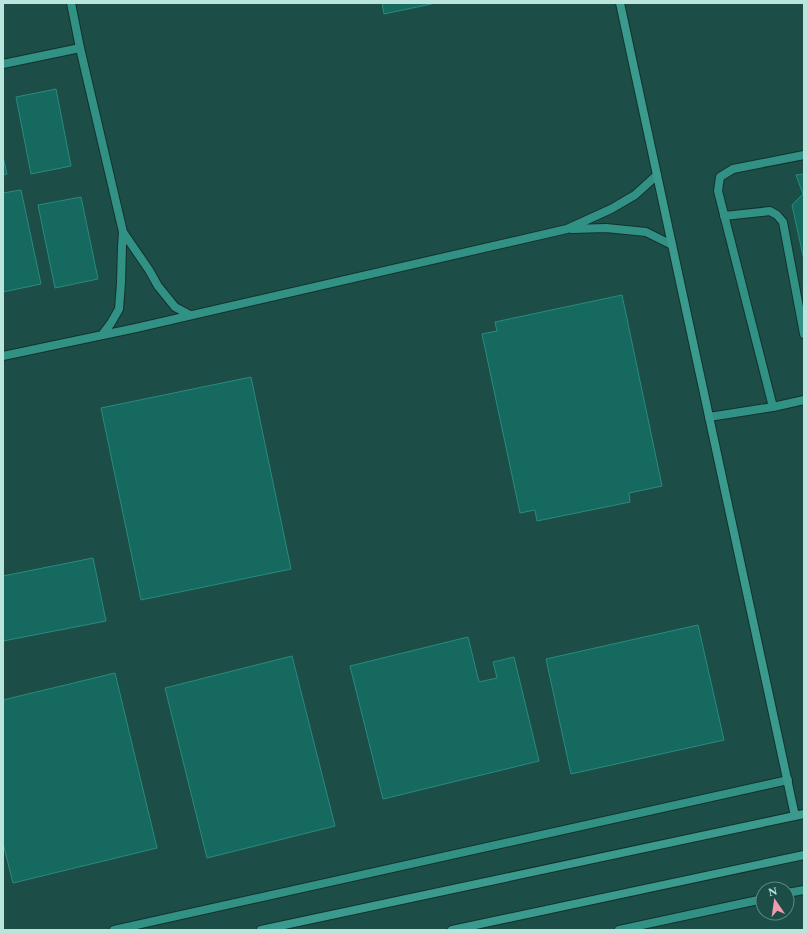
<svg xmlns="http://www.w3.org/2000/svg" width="807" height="933" viewBox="0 0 807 933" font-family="Spectral,serif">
<rect width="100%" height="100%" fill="#1c4e47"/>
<path fill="#15695e" stroke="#298b7e" d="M382 3H436L384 14Z
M56 89 71 166 31 174 16 97Z
M3 157 7 174 3 175Z
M804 174V260L792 205 803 194 796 175Z
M21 190 41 284 3 292V193Z
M81 197 98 279 55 288 38 205Z
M622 295 662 486 629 493 630 502 537 521 535 510 520 513 482 334 497 331 495 322Z
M251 377 291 569 141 600 101 408Z
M93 558 106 621 3 641V576Z
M698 625 724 740 571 774 546 659Z
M468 637 479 682 497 678 493 662 514 657 539 761 383 799 350 666Z
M292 656 335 826 207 858 165 688Z
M115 673 157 848 13 883 3 843V700Z"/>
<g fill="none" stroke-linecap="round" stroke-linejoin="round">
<defs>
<path id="lane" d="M71 3 80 48 123 232 149 270 158 286 175 307 190 315
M3 64 80 48
M804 155 733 169 720 177 718 191 773 407 804 400
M724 216 770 211 777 215 783 222 804 334
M572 229 606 228 646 232 672 245
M102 335 111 323 119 309 121 283 122 246 123 232
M3 356 136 328 567 229 611 209 635 195 657 175
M709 417 773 407
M787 893 804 890
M114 930 788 780
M619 930 763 899"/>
<path id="secondary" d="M620 3 795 816
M261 930 804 814
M452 930 804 855"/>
</defs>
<use href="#lane" stroke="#14312c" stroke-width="10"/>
<use href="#secondary" stroke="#14312c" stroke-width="10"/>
<use href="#lane" stroke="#309184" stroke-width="8"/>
<use href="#secondary" stroke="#399a8d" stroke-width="8"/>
</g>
<rect width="807" height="933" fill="none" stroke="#bae5dd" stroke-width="8"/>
<g transform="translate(775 901) rotate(347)"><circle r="19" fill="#1c4e47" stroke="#5b8a83"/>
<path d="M0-3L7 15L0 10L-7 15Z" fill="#f19ab2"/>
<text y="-6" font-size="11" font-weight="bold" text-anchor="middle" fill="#bae5dd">N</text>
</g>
</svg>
